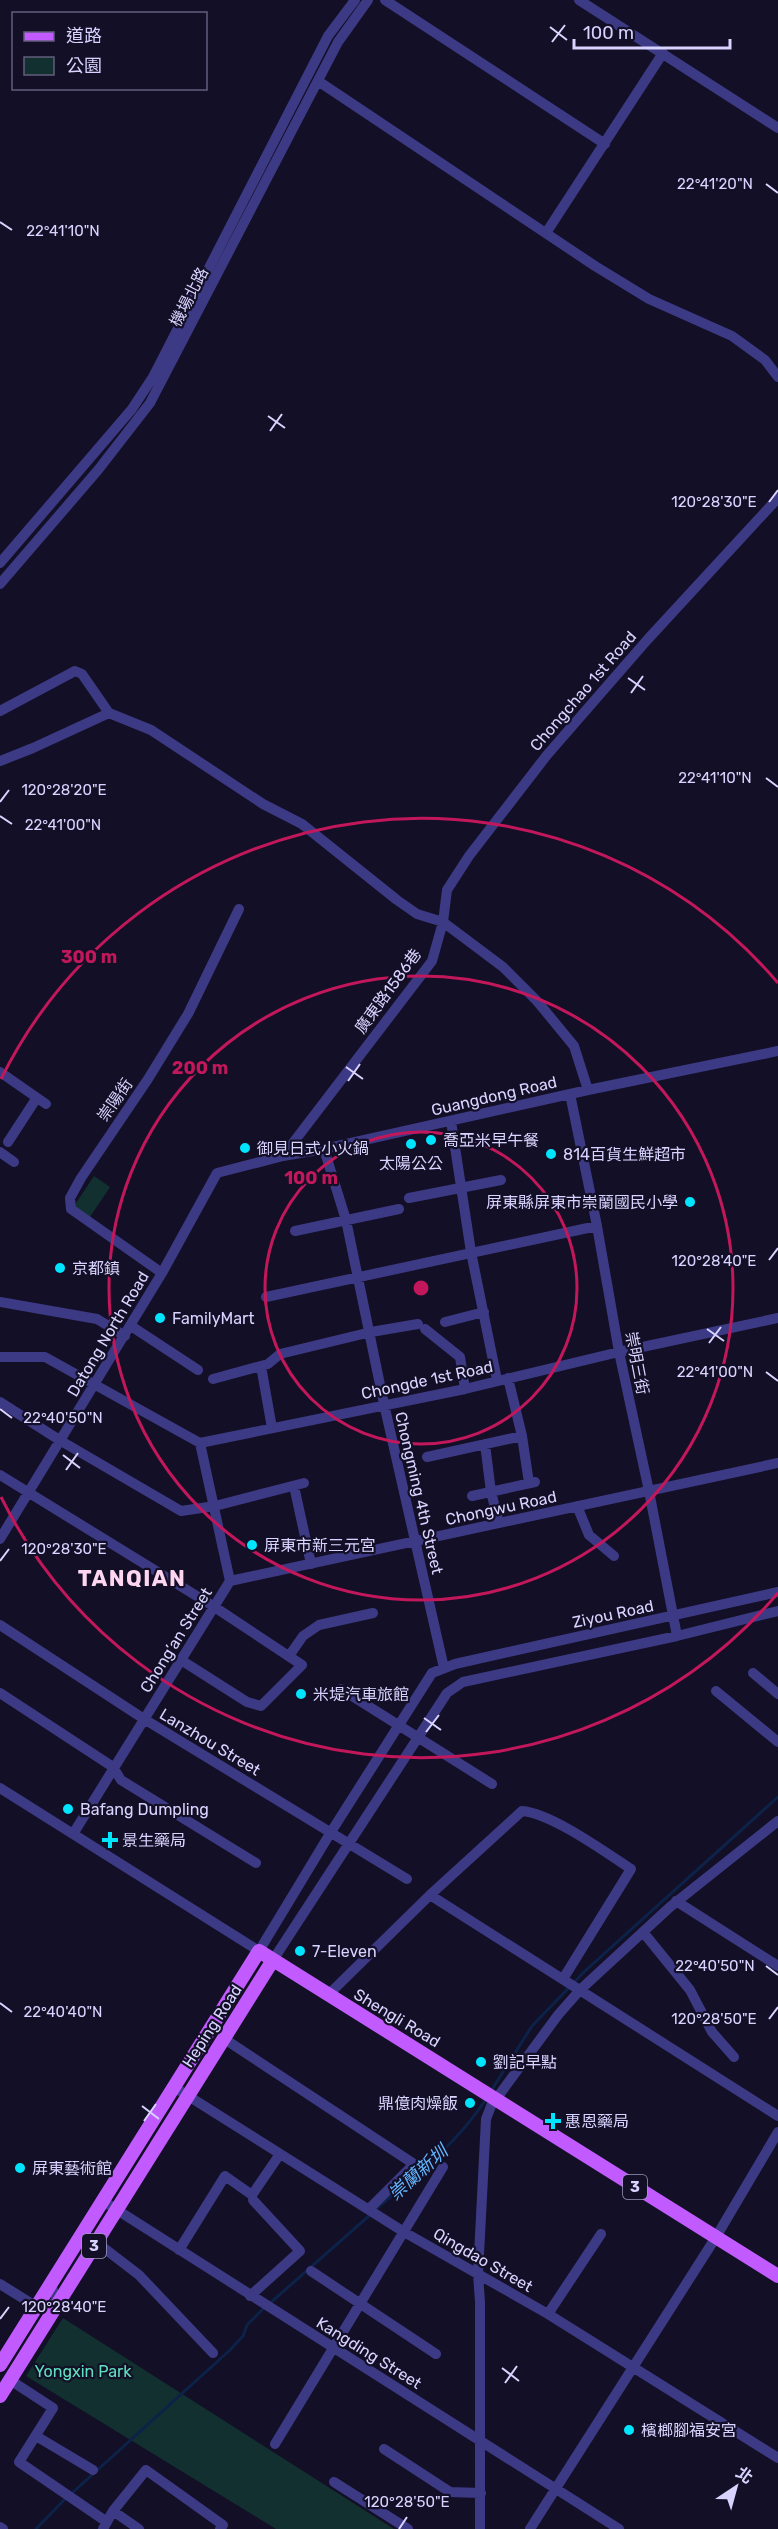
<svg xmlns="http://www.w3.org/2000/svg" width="778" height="2529" viewBox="0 0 778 2529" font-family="Rubik,'Noto Sans TC',sans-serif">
<rect width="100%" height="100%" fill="#130f26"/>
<path fill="#12302f" d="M94 1176 110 1187 90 1217 74 1206Z
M63 2318 394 2529H276L26 2376Z"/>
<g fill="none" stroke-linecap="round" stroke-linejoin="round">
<path stroke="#0c2248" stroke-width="3" d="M491 2091 532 2026 585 1971 778 1797
M375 2210C415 2176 457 2144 486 2099
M269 2304 370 2215
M71 2494 230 2350 243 2336 247 2325 264 2308
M36 2529 66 2498"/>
<path stroke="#3d3a85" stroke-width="10" d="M385 0 605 144
M579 0 778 128
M318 81 595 266 649 299 732 336 765 360 778 377
M546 233 663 53
M0 563 132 409 153 377 328 36 355 0
M0 584 98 470 150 403 338 42 368 0
M0 711 75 671 82 674 109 713
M0 761 33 748 109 713 151 730 263 804 302 824 397 900 417 914 443 922 503 967 537 1001 574 1046 588 1090
M0 1072 46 1104
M570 1094 597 1226 619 1352 649 1491 677 1636
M451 1121 471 1252 497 1380
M8 1142 36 1099
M324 1149 346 1220 384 1404 444 1668
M0 1152 14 1162
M283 1156 432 961 443 922 447 890 469 856 547 755 648 639 778 498
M409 1198 501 1180
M295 1231 399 1209
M162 1273 71 1209 70 1198 81 1178 148 1079 188 1014 239 909
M266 1297 597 1226
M0 1302 97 1319 125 1336
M445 1322 484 1312
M131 1326 198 1370
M425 1329 460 1357 465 1389
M0 1357H45L200 1443 465 1389 619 1352 778 1318
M261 1366 272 1428
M508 1378 522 1436 529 1483
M213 1379 268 1364 280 1354 371 1332 418 1324
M0 1402 61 1441 181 1511 215 1506 304 1483
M485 1444 491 1492 499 1523
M427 1457 522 1436
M0 1475 213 1606 302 1665 261 1706 247 1702 181 1660
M294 1486 311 1564
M472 1496 535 1482
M577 1506 589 1535 614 1556
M0 1539 162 1273 217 1173 283 1156 324 1149 588 1090 778 1051
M230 1581 778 1463
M0 1625 144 1719 407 1879
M289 1656 303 1636 319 1625 373 1613
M753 1673 778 1694
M341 1689 492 1784
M716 1691 778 1742
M0 1693 113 1767 121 1780 256 1863
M0 1788 259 1951 331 1832 432 1673 455 1664 778 1592
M73 1834 230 1581 200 1443
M430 1895 778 2116
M676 1901 778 1966
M643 1932 690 1990 712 2032 734 2057
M273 1960 447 1693 463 1682 677 1636 778 1611
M328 1995 430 1895 522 1811C551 1813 605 1852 631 1869L563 1979
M223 2038 414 2164 369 2209
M174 2087 404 2232 548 2314 778 2458
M103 2201 619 2529
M96 2242 139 2275 213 2353
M179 2250 225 2176 252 2195 280 2154
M311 2271 436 2354
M0 2284 37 2307 58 2303 51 2285
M250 2296 300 2251 253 2200
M548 2314 601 2234
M10 2380 53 2408 19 2462 107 2522
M36 2436 93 2470
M275 2444 443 2167
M384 2449 450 2492 481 2493
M334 2482 408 2529
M113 2511 139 2529
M0 2527 3 2529
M103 2529 113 2511 146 2470 223 2525 220 2529
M480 2529V2302L478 2274 486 2119 491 2106 558 2015 580 1990 670 1907 778 1821
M530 2529 716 2237 778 2132"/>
<path stroke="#c25bff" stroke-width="14" d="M0 2365 259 1951 778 2276
M0 2396 273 1960"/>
</g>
<path fill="none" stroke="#d9d4ff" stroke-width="2" d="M550 27 567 40M552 42 565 25M766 184 778 193M0 222 12 230M268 416 285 428M270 431 282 414M769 502 778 490M628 678 645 690M631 693 643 676M766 778 778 787M0 802 9 790M0 816 12 824M346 1067 363 1079M348 1081 360 1064M769 1260 778 1248M707 1329 724 1341M709 1343 721 1327M766 1372 778 1381M0 1409 12 1418M63 1455 80 1468M66 1470 78 1453M0 1561 9 1549M424 1718 441 1730M426 1732 439 1715M766 1966 778 1975M0 2003 12 2012M769 2019 778 2007M142 2106 159 2119M144 2121 156 2104M0 2319 9 2307M502 2368 519 2381M505 2383 517 2366M399 2529 407 2517"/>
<g fill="none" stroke="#c2185b" stroke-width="3">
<circle cx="421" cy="1288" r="156"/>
<circle cx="421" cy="1288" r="312"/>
<path d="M778 1593A469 469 0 0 1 1 1497M1 1079A469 469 0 0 1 778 983"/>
</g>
<g fill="#00e5ff" stroke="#130f26" stroke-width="2">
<circle cx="431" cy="1140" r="6"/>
<circle cx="411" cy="1144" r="6"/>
<circle cx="245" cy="1148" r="6"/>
<circle cx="551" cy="1154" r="6"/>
<circle cx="690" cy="1202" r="6"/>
<circle cx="60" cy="1268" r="6"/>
<circle cx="160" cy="1318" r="6"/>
<circle cx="252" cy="1545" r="6"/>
<circle cx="301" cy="1694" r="6"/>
<circle cx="68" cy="1809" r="6"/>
<path d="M107 1831h6v6h6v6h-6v6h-6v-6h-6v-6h6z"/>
<circle cx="300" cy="1951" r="6"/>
<circle cx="481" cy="2062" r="6"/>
<circle cx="470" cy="2103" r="6"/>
<path d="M550 2112h6v6h6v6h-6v6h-6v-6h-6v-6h6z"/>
<circle cx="20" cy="2168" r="6"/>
<circle cx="629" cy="2430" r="6"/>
</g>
<g text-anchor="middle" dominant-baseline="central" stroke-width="4.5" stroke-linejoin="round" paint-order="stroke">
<g fill="#130f26" stroke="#9e99be" stroke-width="1.5">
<rect x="623" y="2175" width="24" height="24" rx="4.5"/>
<rect x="82" y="2234" width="24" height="24" rx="4.5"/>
</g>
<g font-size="15" font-weight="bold" fill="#d9d4ff">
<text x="635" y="2187">3</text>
<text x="94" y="2246">3</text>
</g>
<g font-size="16" fill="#d9d4ff" stroke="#130f26">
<text transform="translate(189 297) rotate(-63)">機場北路</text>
<text transform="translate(583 691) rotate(-49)">Chongchao 1st Road</text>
<text transform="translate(388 991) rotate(-54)">廣東路1586巷</text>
<text transform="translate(494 1096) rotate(-13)">Guangdong Road</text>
<text transform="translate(115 1100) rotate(-55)">崇陽街</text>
<text transform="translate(108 1334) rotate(-59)">Datong North Road</text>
<text transform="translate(637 1363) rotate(79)">崇明三街</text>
<text transform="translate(427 1380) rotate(-12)">Chongde 1st Road</text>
<text transform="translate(419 1493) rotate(77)">Chongming 4th Street</text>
<text transform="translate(501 1508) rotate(-12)">Chongwu Road</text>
<text transform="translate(613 1614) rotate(-12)">Ziyou Road</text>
<text transform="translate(176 1640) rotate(-58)">Chong’an Street</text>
<text transform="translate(210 1742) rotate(31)">Lanzhou Street</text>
<text transform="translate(397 2018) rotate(31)">Shengli Road</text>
<text transform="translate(212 2026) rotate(-57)">Heping Road</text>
<text transform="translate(483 2260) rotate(30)">Qingdao Street</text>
<text transform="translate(369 2353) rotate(32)">Kangding Street</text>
</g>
<g font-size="16" fill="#d9d4ff" stroke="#130f26" text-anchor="start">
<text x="443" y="1140">喬亞米早午餐</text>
<text x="257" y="1148">御見日式小火鍋</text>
<text x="563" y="1154">814百貨生鮮超市</text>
<text x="411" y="1163" text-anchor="middle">太陽公公</text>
<text x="678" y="1202" text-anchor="end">屏東縣屏東市崇蘭國民小學</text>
<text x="72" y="1268">京都鎮</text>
<text x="172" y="1318">FamilyMart</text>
<text x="264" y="1545">屏東市新三元宮</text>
<text x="313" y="1694">米堤汽車旅館</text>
<text x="80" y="1809">Bafang Dumpling</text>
<text x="122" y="1840">景生藥局</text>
<text x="312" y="1951">7-Eleven</text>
<text x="493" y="2062">劉記早點</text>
<text x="458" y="2103" text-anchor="end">鼎億肉燥飯</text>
<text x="565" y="2121">惠恩藥局</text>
<text x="32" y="2168">屏東藝術館</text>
<text x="641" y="2430">檳榔腳福安宮</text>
</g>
<g font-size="16" fill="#5fe0c0" stroke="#130f26">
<text x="83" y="2371">Yongxin Park</text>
</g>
<g font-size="18" font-style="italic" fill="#62b6ff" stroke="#130f26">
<text transform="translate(418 2173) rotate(-42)">崇蘭新圳</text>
</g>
<g font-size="22" font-weight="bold" letter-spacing="1.5" fill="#ffd6f0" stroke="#130f26">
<text x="132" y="1578">TANQIAN</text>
</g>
</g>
<g font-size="15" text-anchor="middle" fill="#d9d4ff" stroke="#130f26" stroke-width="4.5" stroke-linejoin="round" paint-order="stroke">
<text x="715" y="189">22°41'20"N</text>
<text x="63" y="236">22°41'10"N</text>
<text x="714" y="507">120°28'30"E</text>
<text x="715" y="783">22°41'10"N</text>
<text x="64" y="795">120°28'20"E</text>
<text x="63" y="830">22°41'00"N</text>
<text x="714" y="1266">120°28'40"E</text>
<text x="715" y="1377">22°41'00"N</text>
<text x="63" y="1423">22°40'50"N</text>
<text x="64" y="1554">120°28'30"E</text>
<text x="715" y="1971">22°40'50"N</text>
<text x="63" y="2017">22°40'40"N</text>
<text x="714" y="2024">120°28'50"E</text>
<text x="64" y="2312">120°28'40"E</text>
<text x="407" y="2507">120°28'50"E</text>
</g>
<circle cx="421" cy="1288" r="9" fill="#c2185b" stroke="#130f26" stroke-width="3"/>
<g font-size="18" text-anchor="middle" font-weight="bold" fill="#c2185b" stroke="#130f26" stroke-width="4.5" stroke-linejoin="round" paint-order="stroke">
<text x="89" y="963">300 m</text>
<text x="200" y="1074">200 m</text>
<text x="311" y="1184">100 m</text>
</g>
<rect x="12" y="12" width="195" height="78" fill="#130f26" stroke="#625e7d" stroke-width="1.5"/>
<rect x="24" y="32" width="30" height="9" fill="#c25bff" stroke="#625e7d" stroke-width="1.5"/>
<text x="66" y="42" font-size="18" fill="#d9d4ff">道路</text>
<rect x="24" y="57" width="30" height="18" fill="#12302f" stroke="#625e7d" stroke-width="1.5"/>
<text x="66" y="72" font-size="18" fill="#d9d4ff">公園</text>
<g transform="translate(736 2487) rotate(36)" stroke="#130f26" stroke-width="4.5" paint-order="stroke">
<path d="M0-4.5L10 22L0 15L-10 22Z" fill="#d9d4ff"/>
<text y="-9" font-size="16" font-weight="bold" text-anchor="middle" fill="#d9d4ff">北</text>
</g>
<path d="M574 39v9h156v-9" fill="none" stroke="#d9d4ff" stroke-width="3"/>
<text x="583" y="39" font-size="18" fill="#d9d4ff" stroke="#130f26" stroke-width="4.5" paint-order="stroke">100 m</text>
</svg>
